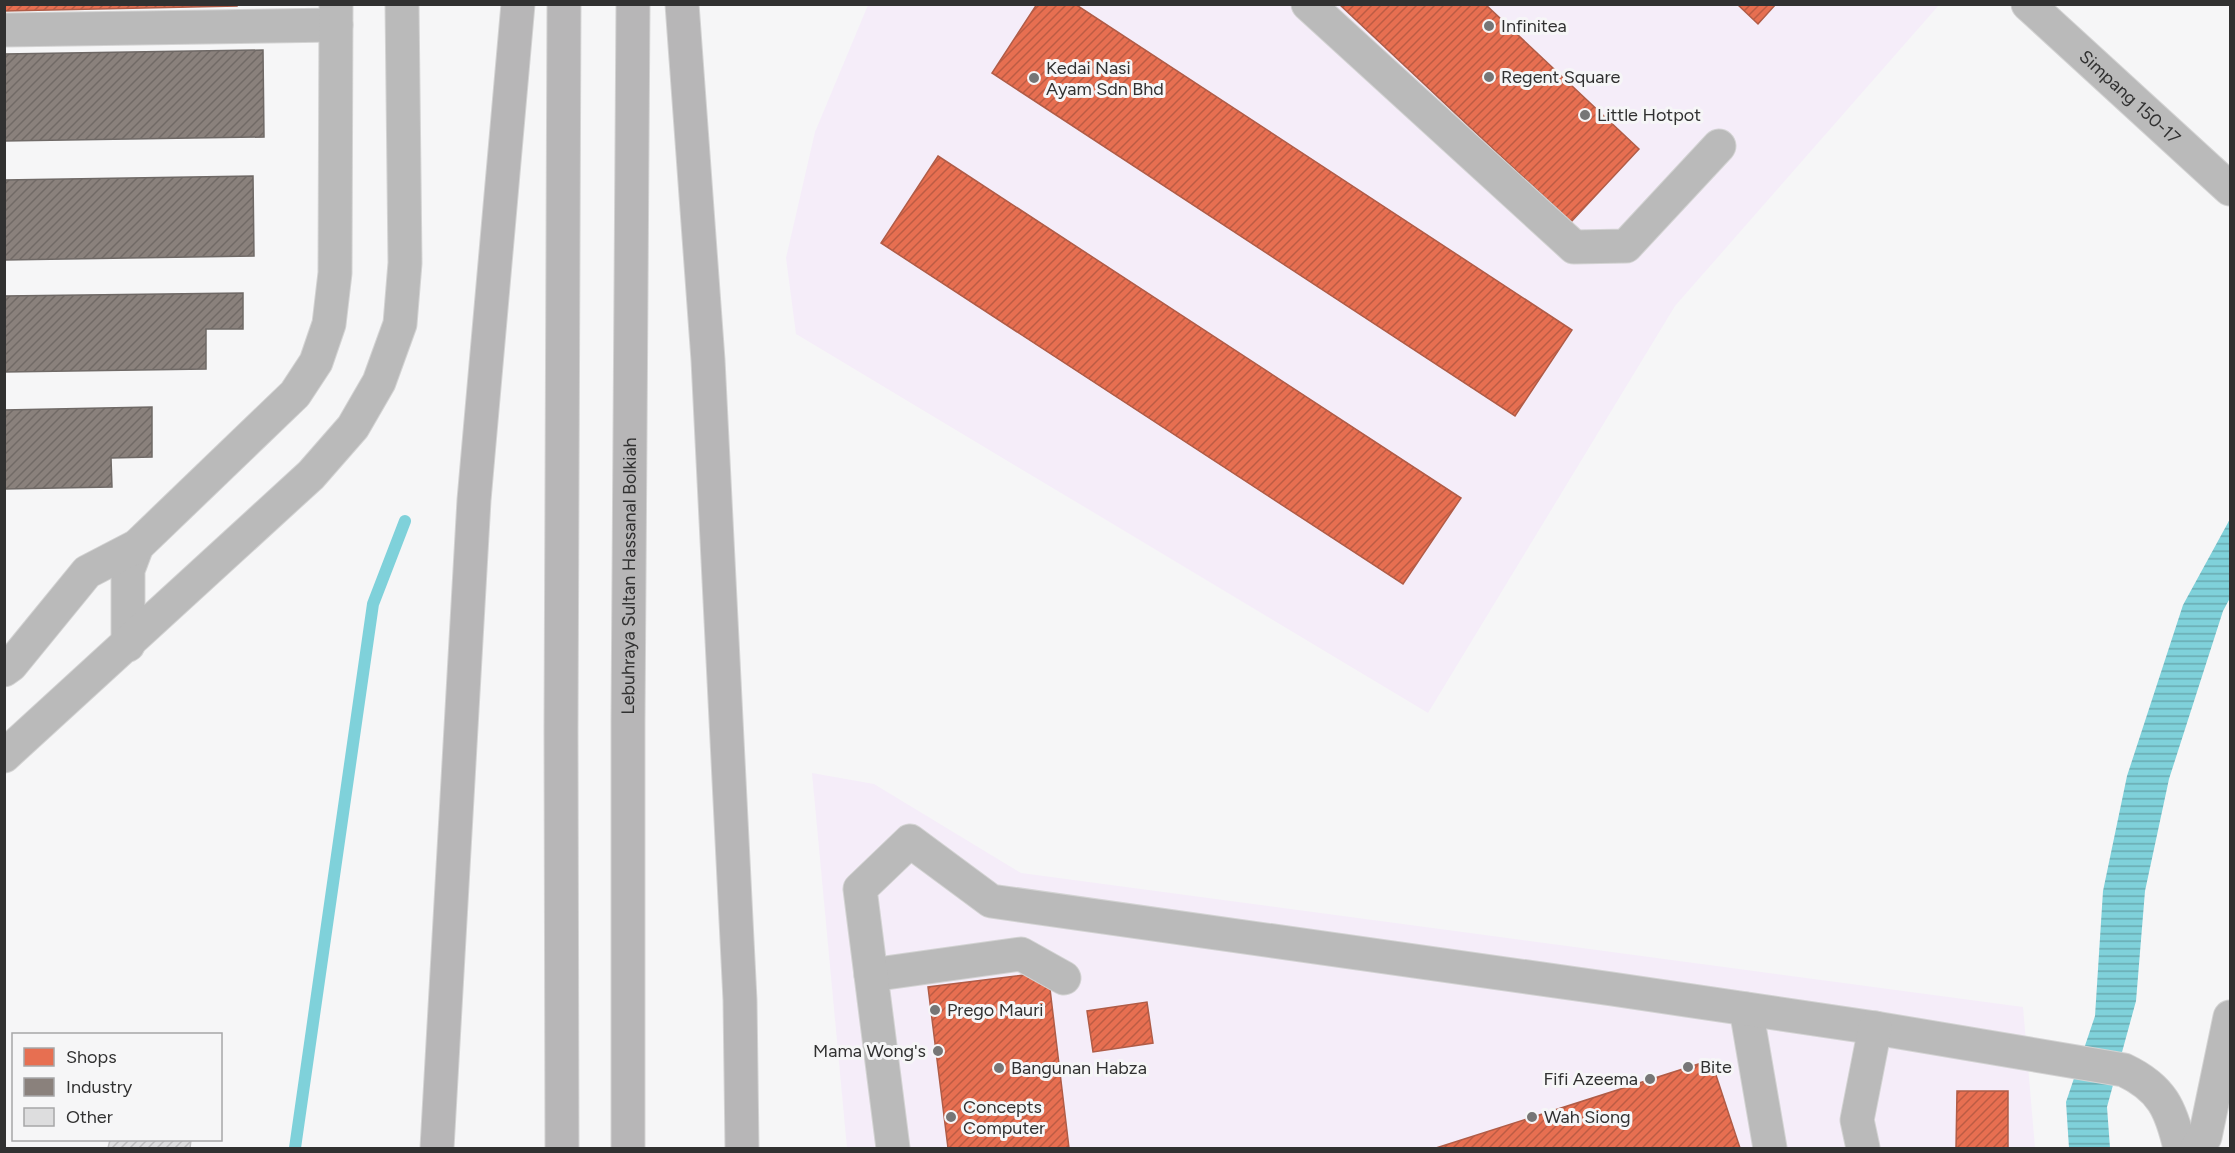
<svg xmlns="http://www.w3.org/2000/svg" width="2235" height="1153" viewBox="0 0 2235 1153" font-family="Figtree,sans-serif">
<defs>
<pattern id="water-rules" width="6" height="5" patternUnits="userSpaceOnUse" patternTransform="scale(1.5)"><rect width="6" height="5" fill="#7fd1da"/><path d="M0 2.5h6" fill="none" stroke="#69aab1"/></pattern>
<pattern id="shops-hatch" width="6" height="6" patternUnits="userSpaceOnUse" patternTransform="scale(1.5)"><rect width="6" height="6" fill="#e76f51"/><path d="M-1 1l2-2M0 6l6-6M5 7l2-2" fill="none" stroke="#bc5c44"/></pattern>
<pattern id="industry-hatch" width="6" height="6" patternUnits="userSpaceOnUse" patternTransform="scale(1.5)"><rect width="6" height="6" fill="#8a817c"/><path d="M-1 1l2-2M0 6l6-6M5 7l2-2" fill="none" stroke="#716a66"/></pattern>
<pattern id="building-hatch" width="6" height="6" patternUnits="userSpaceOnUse" patternTransform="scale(1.5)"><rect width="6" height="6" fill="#ddddde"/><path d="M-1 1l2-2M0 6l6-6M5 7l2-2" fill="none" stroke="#bebebf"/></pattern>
</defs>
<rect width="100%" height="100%" fill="#f6f6f7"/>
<path fill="#f5edf9" d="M868 5H1939L1675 306 1428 713 796 334 786 258 815 132Z
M812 773 874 784 1021 873 2023 1007 2035 1148H847Z"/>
<path fill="url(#water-rules)" d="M2230 519V598L2223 611 2169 779 2145 891 2136 1001 2107 1107 2110 1148H2069L2066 1102 2095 1016 2103 891 2127 776 2183 605Z"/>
<path fill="url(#shops-hatch)" stroke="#b05c47" stroke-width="1.5" d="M4 4H237V6L4 11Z
M1037 4H1075L1572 330 1515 416 992 73Z
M1339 4H1485L1639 149 1571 222Z
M1737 4H1776L1758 24Z
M938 156 1461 498 1403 584 881 243Z
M1048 972 1069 1148H948L928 987Z
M1147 1002 1153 1043 1093 1052 1087 1011Z
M1711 1060 1740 1148H1436Z
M1957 1091H2008V1148H1956Z"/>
<path fill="url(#industry-hatch)" stroke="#6f6966" stroke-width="1.5" d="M263 50 264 137 4 141V54Z
M253 176 254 256 4 260V180Z
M243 293V329H206V369L4 372V296Z
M152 407V457L111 458 112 487 4 489V410Z"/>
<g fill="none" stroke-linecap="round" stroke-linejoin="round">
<path stroke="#7fd1da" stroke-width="12" d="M295 1148 373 604 405 521"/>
</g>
<path fill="url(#building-hatch)" stroke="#c3c3c4" stroke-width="1.5" d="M110 1140H191L190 1148H108Z"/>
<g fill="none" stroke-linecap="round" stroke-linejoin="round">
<defs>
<g id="minor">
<path d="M1308 4 1574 247 1626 246 1719 146"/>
<path id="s1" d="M2028 4 2230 189"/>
<path d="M4 30 336 25"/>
<path d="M128 645V570L137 546"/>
<path d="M4 670 11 665 87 572 137 546 295 394 316 362 329 324 335 273 336 4"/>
<path d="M4 756 311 475 353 427 379 382 400 324 405 263 402 4"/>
<path d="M871 975 1021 954 1064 978"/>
<path d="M1746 1009 1770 1148"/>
<path d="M893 1148 860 889 910 841 991 901 1612 989 1875 1028 2124 1070C2162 1088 2171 1109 2180 1148"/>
<path d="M1863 1148 1857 1120 1875 1028"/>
<path d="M2197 1148 2205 1137 2230 1017"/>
</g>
<g id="highway">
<path d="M682 4 708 360 740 1000 742 1148"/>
<path d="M437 1148 474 500 518 4"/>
<path d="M562 1148 561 730 564 4"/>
<path id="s2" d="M628 1148V722L633 4"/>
</g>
</defs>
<use href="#minor" stroke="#d3d3d3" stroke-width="35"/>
<use href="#highway" stroke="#d3d3d3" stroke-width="35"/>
<use href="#minor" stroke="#bababa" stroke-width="33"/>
<use href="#highway" stroke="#b7b6b7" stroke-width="33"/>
</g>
<g fill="#767676" stroke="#f6f6f7" stroke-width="2">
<circle cx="1489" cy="26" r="6"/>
<circle cx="1489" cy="77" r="6"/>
<circle cx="1034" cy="78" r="6"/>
<circle cx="1585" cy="115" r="6"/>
<circle cx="935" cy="1010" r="6"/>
<circle cx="938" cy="1051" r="6"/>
<circle cx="1688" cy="1067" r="6"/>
<circle cx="999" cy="1068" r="6"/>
<circle cx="1650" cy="1079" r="6"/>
<circle cx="951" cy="1117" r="6"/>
<circle cx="1532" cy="1117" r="6"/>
</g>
<g text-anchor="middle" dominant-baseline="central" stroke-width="6" stroke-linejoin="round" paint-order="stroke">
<g font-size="18" fill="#313131" stroke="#f6f6f7" text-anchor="start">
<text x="1501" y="26">Infinitea</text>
<text x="1046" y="68">Kedai Nasi<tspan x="1046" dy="21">Ayam Sdn Bhd</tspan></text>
<text x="1501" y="77">Regent Square</text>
<text x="1597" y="115">Little Hotpot</text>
<text x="947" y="1010">Prego Mauri</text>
<text x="926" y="1051" text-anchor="end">Mama Wong's</text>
<text x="1700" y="1067">Bite</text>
<text x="1011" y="1068">Bangunan Habza</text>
<text x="1638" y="1079" text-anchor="end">Fifi Azeema</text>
<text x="963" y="1107">Concepts<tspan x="963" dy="21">Computer</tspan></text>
<text x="1544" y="1117">Wah Siong</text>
</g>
<g font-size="18" fill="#313131" stroke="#f6f6f7">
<text stroke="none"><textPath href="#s1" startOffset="138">Simpang 150-17</textPath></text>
<text stroke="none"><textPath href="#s2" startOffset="572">Lebuhraya Sultan Hassanal Bolkiah</textPath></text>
</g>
</g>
<rect width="2235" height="1153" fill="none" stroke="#313131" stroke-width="12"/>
<rect x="12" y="1033" width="210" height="108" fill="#f6f6f7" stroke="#a7a7a8" stroke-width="1.5"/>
<rect x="24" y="1048" width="30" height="18" fill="#e76f51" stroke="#a7a7a8" stroke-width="1.5"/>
<text x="66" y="1063" font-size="18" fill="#313131">Shops</text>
<rect x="24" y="1078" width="30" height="18" fill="#8a817c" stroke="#a7a7a8" stroke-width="1.5"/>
<text x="66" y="1093" font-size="18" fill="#313131">Industry</text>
<rect x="24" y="1108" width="30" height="18" fill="#ddddde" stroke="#a7a7a8" stroke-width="1.5"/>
<text x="66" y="1123" font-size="18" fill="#313131">Other</text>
</svg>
